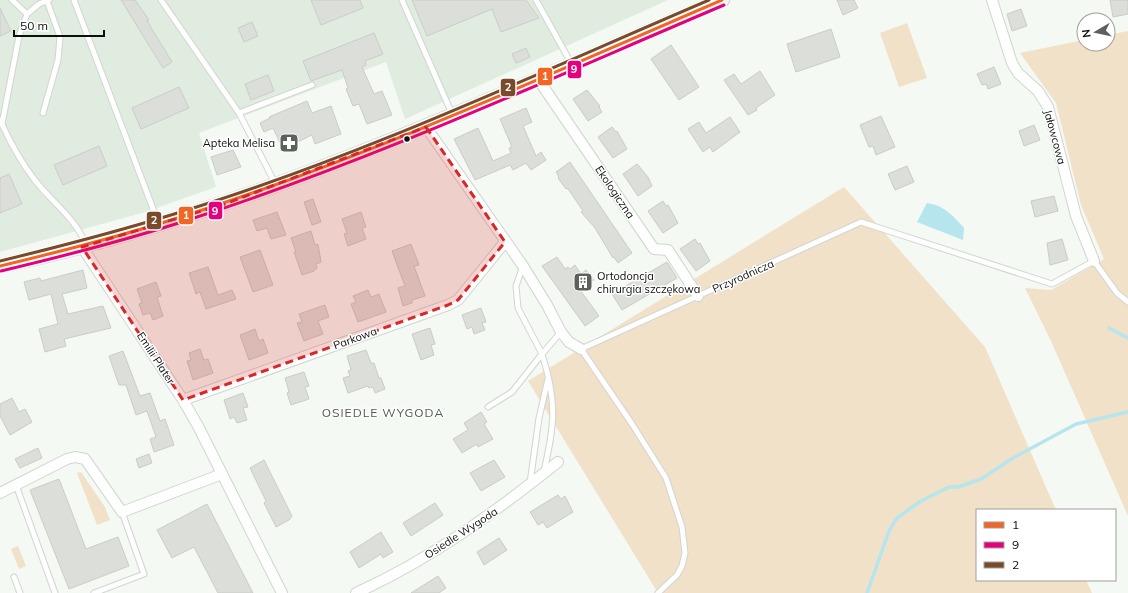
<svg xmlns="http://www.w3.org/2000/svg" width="1128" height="593" viewBox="0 0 1128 593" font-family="Mulish,sans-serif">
<rect width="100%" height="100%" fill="#f4f9f3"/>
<path fill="#e1ece0" d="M0 0H668L405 119 386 62 199 133 216 187 142 213 0 252Z"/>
<path fill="#f1e1c8" d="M907 23 927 78 899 87 880 33Z
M1128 31V516L1051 341 1025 288 1051 290 1104 259 1081 205 1056 103 1020 53 1084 40V44H1108V35Z
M844 187 985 347 1056 510H977V580H1086L1092 593H658L528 381Z
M81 472 105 507 110 520 97 525 77 473Z
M18 546 26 566 19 569 11 549Z"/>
<path fill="#b6e5ed" d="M927 203C944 205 953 216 964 228L963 240 917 222Z"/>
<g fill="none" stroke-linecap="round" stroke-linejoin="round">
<path stroke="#b6e5ed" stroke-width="3.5" d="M1109 328 1128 338
M867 593 889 531 897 518 921 501 949 487H958L981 479 1013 458 1076 424 1128 412"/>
</g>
<path fill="#dcded9" stroke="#caccc8" d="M121 0H135L149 20 147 21 172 62 163 68Z
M311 0H360L363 8 321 25Z
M412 0H526L539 18 501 32 492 9 427 36Z
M837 0H854L858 8 843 15Z
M1110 0H1128V14L1113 17Z
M0 8 11 31 0 36Z
M1021 9 1027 26 1012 31 1007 14Z
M252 22 258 36 244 42 238 28Z
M831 29 840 57 796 72 787 44Z
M374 33 383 54 365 61 366 65 362 67 374 94 382 91 392 115 367 124 359 104 353 106 346 89 348 88 342 70 311 81 303 61Z
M671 45 699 87 679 100 651 59Z
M526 48 530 57 516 63 512 54Z
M994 67 1001 84 988 89 986 84 982 85 977 74Z
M760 71 775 95 756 108 757 110 748 115 724 80 734 74 741 84Z
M268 75 274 91 251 100 245 84Z
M179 87 189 108 141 129 132 108Z
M587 90 600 106 599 107 602 112 588 121 573 99Z
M307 101 312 113 331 106 341 134 315 144 312 135 283 149 273 128 264 132 260 123 270 118 269 117Z
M526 108 532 122 523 126 536 156 541 152 546 160 531 170 526 163 513 170 510 165 475 180 454 139 478 128 493 161 511 153 509 148 512 147 500 119Z
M881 116 895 147 876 155 873 146 869 147 860 125Z
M730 117 740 132 713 152 710 147 703 152 688 129 699 122 706 133Z
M1034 125 1040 140 1024 146 1019 131Z
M612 127 616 132 617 131 627 149 613 158 598 137Z
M99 146 107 166 63 185 54 165Z
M233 150 241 167 217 175 211 157Z
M570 162 632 253 618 263 614 257 613 258 595 228 581 212 583 211 571 193 567 188 566 189 558 178 559 177 556 172Z
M637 164 648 177 652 186 638 196 623 174Z
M907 166 914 182 895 190 888 174Z
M9 174 22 204 0 213V178Z
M1054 196 1058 211 1035 217 1031 201Z
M313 199 321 222 312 225 304 202Z
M663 201 666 206 668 205 678 223 663 233 648 211Z
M277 212 286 235 271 239 267 228 257 231 253 220Z
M361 212 366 227 362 228 366 239 348 246 344 234 347 233 342 219Z
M311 231 315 245 318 244 321 262 316 264 317 268 314 271 302 275 294 252H296L291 238Z
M695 239 698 244 700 243 710 261 696 271 680 249Z
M1062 239 1068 260 1050 265 1047 243Z
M411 244 419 265 414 266 425 296 412 300V303L403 306 398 288 405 286 392 251Z
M260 250 273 285 253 292 240 257Z
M557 257 565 269 568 267 570 269 575 265 581 274 586 270 594 280 580 290 599 316 585 326 542 266Z
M667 262 677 278 622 310 612 294Z
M208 267 218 295 232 290 236 299 206 309 200 292 196 294 189 273Z
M83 270 87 288 62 294 68 314 103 306 111 328 64 339 66 346 45 352 39 329 58 324 51 294 29 300 24 282 40 278 41 281Z
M156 282 161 296 157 297 163 316 153 320 150 313 143 315 139 304 142 303 137 289Z
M368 290 371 297 379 294 386 312 358 322 351 304 356 302 353 296Z
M325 305 329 317 318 321 323 334 304 341 297 323 302 322 299 314Z
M481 308 486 322 482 323 485 330 474 334 472 327 467 329 462 315Z
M430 328 435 344 431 345 434 355 421 360 412 334Z
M255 329 259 341 263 339 268 353 249 360 240 335Z
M200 349 204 360 208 359 213 373 193 380 187 361 191 360 189 353Z
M366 350 371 363H374L379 378H381L385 389 375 393 373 387 369 388 368 386 348 393 343 378 350 376 348 371 351 370 347 356Z
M123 351 140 396 150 393 160 421 165 419 174 445 154 452 150 439 156 437 147 411 136 415 126 385H119L109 356Z
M304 372 309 386 305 387 309 399 291 405 287 393 289 392 285 378Z
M243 393 248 407 243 408 247 420 237 423 234 417 230 419 224 400Z
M12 398 19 412 25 409 32 422 10 435 0 416V404Z
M481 412 487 422 484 424 493 439 478 447 477 444 462 453 453 439 468 430 464 423Z
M38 448 42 458 20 468 15 459Z
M149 454 152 463 139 468 136 459Z
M264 460 292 516 289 520 276 527 264 503 266 501 250 468Z
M494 460 505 477 481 491 470 473Z
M59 479 86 549 118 537 129 566 69 589 30 490Z
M558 495 561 499 565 496 573 512 547 528 543 522 538 525 530 512Z
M435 503 443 515 411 536 403 523Z
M207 504 253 593H218L194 547 172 558 157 530Z
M381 532 393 552 383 558 381 554 359 568 350 552Z
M499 538 507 550 484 565 477 552Z
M438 576 446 588 439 593H411Z"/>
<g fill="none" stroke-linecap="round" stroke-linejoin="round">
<defs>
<path id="service" d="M12 0 27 14
M74 0 158 222
M161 0 239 113 275 183
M402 0 452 114
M536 0 571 63
M43 113 58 60 60 37 47 1
M239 113 312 85
M0 120C9 140 20 161 34 179 51 202 75 217 86 245
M2 124 19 36 27 14 39 4 49 0
M488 407 512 392 542 354 518 308 516 286 523 266
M544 471C555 424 557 401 542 354L561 332
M530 483 539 418 548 379
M16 485 55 593
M14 577 20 593
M94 593 144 574 122 512
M658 593 677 575 682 566 685 553 682 527 666 478 632 424 581 349 861 222 1052 284 1094 261 1117 293 1128 302"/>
<path id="minor" d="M992 0 1012 63 1018 73 1038 91 1048 107 1076 216 1094 261
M538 79 654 249 668 250 698 296
M426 127 523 266 547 305 561 332 569 342 581 349
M82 247 183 400 198 426 282 593
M183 400 448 305 458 300 505 242
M0 493 67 459 75 457 85 459 122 512 222 474
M356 593C431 559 494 513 558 462"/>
<path id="secondary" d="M0 266C252 212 486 100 722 0"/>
</defs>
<use href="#service" stroke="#d1d5d0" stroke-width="7"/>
<use href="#minor" stroke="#d1d5d0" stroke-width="12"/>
<use href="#secondary" stroke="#d1d5d0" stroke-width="16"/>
<use href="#service" stroke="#fdfefd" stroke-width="5"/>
<use href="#minor" stroke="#fdfefd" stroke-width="10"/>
<use href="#secondary" stroke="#eff3f1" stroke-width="14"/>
<defs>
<path id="bus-1" d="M0 266C63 251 125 235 187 215 370 156 545 76 722 0"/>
<path id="bus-2" d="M1 271C64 256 127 240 188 220 371 161 547 80 724 5"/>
<path id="bus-3" d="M0 261C62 246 123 230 184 211 364 155 536 74 709 0"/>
</defs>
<use href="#bus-1" stroke="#fff" stroke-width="6"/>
<use href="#bus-2" stroke="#fff" stroke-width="6"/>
<use href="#bus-3" stroke="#fff" stroke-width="6"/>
<use href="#bus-1" stroke="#f26522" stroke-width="3"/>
<use href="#bus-2" stroke="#e5007d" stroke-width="3"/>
<use href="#bus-3" stroke="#7a4b2a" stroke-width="3"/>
</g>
<path fill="#d62828" fill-opacity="0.2" stroke="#d62828" stroke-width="3" stroke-dasharray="8 5" stroke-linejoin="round" d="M426 127 505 242 458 300 448 305 183 400 82 247 225 204Z"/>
<defs>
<symbol id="pharmacy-square" viewBox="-11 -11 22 22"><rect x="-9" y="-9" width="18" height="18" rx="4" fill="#5d615c" stroke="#fff"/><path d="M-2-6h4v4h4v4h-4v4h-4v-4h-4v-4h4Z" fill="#fff"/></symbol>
<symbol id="building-square" viewBox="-11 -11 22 22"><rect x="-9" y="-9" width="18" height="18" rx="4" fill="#5d615c" stroke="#fff"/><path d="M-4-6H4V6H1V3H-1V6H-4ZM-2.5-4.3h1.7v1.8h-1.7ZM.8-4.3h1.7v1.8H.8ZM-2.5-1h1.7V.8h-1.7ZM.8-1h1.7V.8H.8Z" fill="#fff"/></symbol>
</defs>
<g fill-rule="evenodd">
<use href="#pharmacy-square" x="278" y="132" width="22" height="22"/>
<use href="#building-square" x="572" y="271" width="22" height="22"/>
</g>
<circle fill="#0c0f0b" stroke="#fff" stroke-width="1.5" cx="407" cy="139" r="3.5"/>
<g text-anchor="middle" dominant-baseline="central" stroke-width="3" stroke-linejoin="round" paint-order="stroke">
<g font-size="11" fill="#0c0f0b" stroke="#fff">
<text transform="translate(1055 137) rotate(75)">Jałowcowa</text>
<text transform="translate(615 192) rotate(56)">Ekologiczna</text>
<text transform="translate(743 276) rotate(-24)">Przyrodnicza</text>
<text transform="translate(355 338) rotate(-20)">Parkowa</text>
<text transform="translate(156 358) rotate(57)">Emilii Plater</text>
<text transform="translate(461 533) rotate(-33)">Osiedle Wygoda</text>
</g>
<g font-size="11" fill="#0c0f0b" stroke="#fff" text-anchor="end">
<text x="275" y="143">Apteka Melisa</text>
<text x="597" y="276" text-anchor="start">Ortodoncja<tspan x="597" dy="13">chirurgia szczękowa</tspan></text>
</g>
<g font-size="12" letter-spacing="1" fill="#50584f" stroke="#fff">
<text x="383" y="412">OSIEDLE WYGODA</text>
</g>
</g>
<g stroke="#fff" stroke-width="1.5">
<rect x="567" y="60" width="15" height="19" rx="4" fill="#e5007d"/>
<rect x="537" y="67" width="16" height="19" rx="4" fill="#f26522"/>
<rect x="500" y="78" width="16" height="19" rx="4" fill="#7a4b2a"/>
<rect x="208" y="201" width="15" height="19" rx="4" fill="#e5007d"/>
<rect x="178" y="206" width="16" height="19" rx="4" fill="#f26522"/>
<rect x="146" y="211" width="16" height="19" rx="4" fill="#7a4b2a"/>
</g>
<g font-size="11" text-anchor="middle" font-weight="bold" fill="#fff">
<text x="574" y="73">9</text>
<text x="545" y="80">1</text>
<text x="508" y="91">2</text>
<text x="215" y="215">9</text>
<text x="186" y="219">1</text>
<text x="154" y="224">2</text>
</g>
<rect x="976" y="509" width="140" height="72" fill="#ffffff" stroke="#9e9f9d"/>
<rect x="984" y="522" width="20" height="6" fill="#f26522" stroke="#9e9f9d"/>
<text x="1012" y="529" font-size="12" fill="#0c0f0b">1</text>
<rect x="984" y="542" width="20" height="6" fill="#e5007d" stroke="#9e9f9d"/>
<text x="1012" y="549" font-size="12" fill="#0c0f0b">9</text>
<rect x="984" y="562" width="20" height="6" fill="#7a4b2a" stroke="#9e9f9d"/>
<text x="1012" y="569" font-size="12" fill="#0c0f0b">2</text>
<g transform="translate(1096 32) rotate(261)"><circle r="19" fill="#ffffff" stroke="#9e9f9d"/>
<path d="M0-3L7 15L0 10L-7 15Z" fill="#5d615c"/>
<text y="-6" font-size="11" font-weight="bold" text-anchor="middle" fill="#0c0f0b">N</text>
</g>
<path d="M14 30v6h90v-6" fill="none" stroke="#0c0f0b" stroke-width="2"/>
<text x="20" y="30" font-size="12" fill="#0c0f0b" stroke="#ffffff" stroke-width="3" paint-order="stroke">50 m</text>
</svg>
